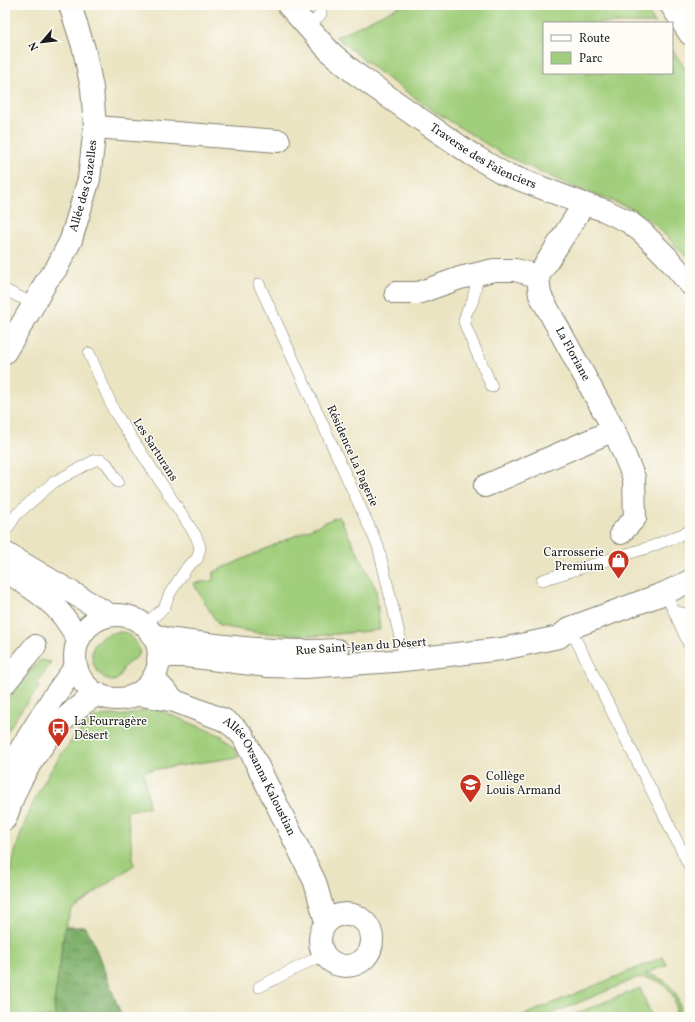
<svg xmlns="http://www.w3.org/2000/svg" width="695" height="1022" viewBox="0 0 695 1022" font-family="Vollkorn,serif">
<defs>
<pattern id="forest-crowns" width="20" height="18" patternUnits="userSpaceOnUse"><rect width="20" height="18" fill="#80b16c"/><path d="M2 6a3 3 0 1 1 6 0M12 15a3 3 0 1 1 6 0" fill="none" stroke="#688f58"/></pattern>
</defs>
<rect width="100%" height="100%" fill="#fdfcf7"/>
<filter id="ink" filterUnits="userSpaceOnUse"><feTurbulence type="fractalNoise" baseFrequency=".025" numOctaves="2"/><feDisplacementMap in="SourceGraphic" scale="8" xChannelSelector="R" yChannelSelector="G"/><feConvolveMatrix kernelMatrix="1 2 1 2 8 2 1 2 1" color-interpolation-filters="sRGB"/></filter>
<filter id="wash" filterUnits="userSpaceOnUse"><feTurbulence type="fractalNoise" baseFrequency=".012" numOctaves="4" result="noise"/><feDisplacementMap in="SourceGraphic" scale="16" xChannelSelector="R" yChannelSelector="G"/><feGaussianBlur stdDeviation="0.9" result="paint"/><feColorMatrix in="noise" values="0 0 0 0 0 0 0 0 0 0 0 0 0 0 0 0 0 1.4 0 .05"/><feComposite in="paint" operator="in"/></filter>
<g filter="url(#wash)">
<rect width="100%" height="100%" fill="#ebe4c3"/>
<path fill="#a1ce7c" stroke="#5e754c" d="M402 5H643L655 23H544V73H672V49L690 76V261L671 241 654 224 635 210 569 185 502 154 431 109 380 73 336 37Z
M339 516 376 589 380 630 316 636 260 633 219 626 193 583 212 581 214 572Z
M116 632C118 632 120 632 123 632 132 634 141 646 139 655 134 660 126 663 123 669 121 674 120 679 114 681 110 681 107 680 105 678 93 671 87 653 97 641 101 636 109 634 116 632Z
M40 660 51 662 37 684 40 686 19 713 5 735V703Z
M148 709 159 710 222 736 232 745 239 757 144 771 149 807 127 811 134 865 72 909 65 927 54 1003 55 1017H12L6 982 5 965V907C10 851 32 794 65 749 73 739 81 728 92 720 101 713 114 716 125 715 133 714 141 711 148 709Z
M663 957 667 965 645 974C667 976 683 994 679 1017H675C680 993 661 975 637 978L545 1017H519Z
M640 988 652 1017H567Z"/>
<path fill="url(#forest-crowns)" stroke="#4e6644" d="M65 927H86L94 944 122 1017H55L54 1003Z"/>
</g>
<g filter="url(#ink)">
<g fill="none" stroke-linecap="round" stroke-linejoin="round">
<defs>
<path id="service" d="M308 28 321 14V5
M479 273 472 303 467 311 464 321 467 330 492 387
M259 284 378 546 393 608 402 646
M5 290 34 304
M89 353 114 411 196 536 199 544 200 548 197 559 188 566 170 593 164 608 144 625
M5 532 17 514 54 482 95 460H101L107 464 118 482
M542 580 650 547 690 531
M665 593 674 611 690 647
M674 611 690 615
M570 628 690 867
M259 987 324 954"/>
<g id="minor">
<path id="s1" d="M288 5 331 53 356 74 417 117 471 154 503 173 584 204 604 210 629 222 642 232 666 256 690 284"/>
<path d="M671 5 690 34"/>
<path d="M95 127 279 141"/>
<path id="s2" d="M584 204 538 276 540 295 614 430 634 478 635 518 621 533"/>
<path d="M396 293H418L460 278 494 270H515L538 276"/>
<path id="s3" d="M5 352 34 304 47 280 56 269 71 240 89 179 95 127 92 88 84 49 70 5"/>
<path d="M485 486 614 430"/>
<path d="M153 678 175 701"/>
<path d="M5 683 35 646"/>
<path id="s4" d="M136 694 175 701 224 720 234 727 243 736 315 882 326 922"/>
<circle cx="346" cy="940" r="26"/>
</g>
<path id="tertiary" d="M5 553 110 615
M5 570C18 579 33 588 46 599 59 609 70 624 78 640
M75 657a42 42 0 1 1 84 0a42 42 0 1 1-84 0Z
M151 634 166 639C222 646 280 654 337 650
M158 659 170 656H186L268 666 305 667 394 661 502 649 559 637 570 628 665 593 690 581
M5 779 12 763 52 699 76 666
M5 819C9 809 12 799 16 790 27 766 50 731 70 714 78 706 88 700 98 694"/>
</defs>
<use href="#service" stroke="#848070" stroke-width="12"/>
<use href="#minor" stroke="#848070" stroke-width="24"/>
<use href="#tertiary" stroke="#848070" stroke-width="24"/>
<use href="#service" stroke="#fff" stroke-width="11"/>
<use href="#minor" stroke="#fff" stroke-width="22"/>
<use href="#tertiary" stroke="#fff" stroke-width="22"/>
</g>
</g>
<defs>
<symbol id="shop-pin" viewBox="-11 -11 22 30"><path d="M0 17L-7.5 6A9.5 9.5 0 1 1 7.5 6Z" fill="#c8321e" stroke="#fdfcf7"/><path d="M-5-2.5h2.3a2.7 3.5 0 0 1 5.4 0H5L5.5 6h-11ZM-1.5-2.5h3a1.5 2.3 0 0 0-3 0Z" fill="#fff"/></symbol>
<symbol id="bus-pin" viewBox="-11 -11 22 30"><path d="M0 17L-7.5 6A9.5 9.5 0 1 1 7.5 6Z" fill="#c8321e" stroke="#fdfcf7"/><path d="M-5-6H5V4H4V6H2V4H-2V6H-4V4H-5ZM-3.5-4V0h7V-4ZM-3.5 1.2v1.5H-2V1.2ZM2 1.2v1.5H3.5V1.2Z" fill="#fff"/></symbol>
<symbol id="school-pin" viewBox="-11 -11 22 30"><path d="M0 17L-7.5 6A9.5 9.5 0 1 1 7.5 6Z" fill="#c8321e" stroke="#fdfcf7"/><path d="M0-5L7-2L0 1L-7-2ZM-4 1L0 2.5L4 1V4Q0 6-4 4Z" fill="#fff"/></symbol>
</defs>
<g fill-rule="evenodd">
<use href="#shop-pin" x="606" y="548" width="25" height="34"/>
<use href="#bus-pin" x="46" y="716" width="25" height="34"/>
<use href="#school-pin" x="458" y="772" width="25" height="34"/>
</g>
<g text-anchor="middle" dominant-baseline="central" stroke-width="3" stroke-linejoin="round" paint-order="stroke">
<g font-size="12" fill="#1c1c1c" stroke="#fdfcf7">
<text stroke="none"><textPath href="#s1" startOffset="249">Traverse des Faïenciers</textPath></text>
<text stroke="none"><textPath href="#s3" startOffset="186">Allée des Gazelles</textPath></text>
<text stroke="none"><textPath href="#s2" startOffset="172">La Floriane</textPath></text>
<text transform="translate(155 450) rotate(57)">Les Sarturans</text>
<text transform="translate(352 456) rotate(66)">Résidence La Pagerie</text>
<text transform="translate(361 647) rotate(-4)">Rue Saint-Jean du Désert</text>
<text stroke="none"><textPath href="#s4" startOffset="160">Allée Ovsanna Kaloustian</textPath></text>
</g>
<g font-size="12" fill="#1c1c1c" stroke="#fdfcf7" text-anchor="start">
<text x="604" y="553" text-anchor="end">Carrosserie<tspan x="604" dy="14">Premium</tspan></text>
<text x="74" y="722">La Fourragère<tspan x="74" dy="14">Désert</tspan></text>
<text x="486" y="777">Collège<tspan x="486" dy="14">Louis Armand</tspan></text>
</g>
</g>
<rect width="695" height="1022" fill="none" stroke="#fdfcf7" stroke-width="20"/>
<rect x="543" y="22" width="130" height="52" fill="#fdfcf7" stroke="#a3a29f"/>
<rect x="551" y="35" width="20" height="6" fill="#ffffff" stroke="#a3a29f"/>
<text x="579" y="42" font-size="12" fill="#1c1c1c">Route</text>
<rect x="551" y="52" width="20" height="12" fill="#a1ce7c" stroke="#a3a29f"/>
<text x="579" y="62" font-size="12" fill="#1c1c1c">Parc</text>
<g transform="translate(42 42) rotate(242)" stroke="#fdfcf7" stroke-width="3" paint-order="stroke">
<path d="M0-3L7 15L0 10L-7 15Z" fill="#1c1c1c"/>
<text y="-6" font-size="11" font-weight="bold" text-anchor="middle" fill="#1c1c1c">N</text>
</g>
</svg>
